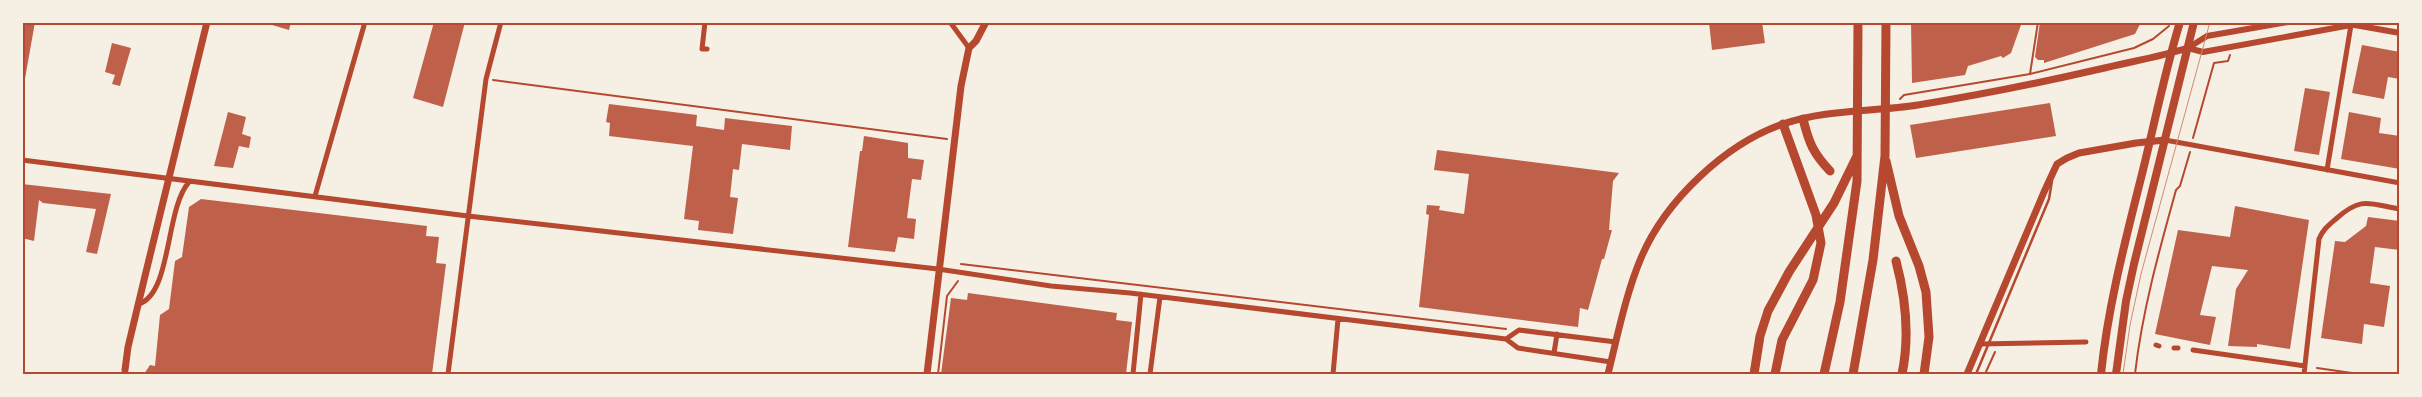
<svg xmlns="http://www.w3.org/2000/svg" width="2422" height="397" viewBox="0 0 2422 397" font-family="'PT Sans',sans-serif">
<rect width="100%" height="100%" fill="#f6efe4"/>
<path fill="#bf614a" d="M22 22H35L23 90H22Z
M262 22H291L289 30Z
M434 22H465L443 107 413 98Z
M1709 22H1762L1765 43 1712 50Z
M1911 22H2022L2011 53 2003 58 2001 56 1968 66 1965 75 1912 83Z
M2040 22H2141L2135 34 2044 63V60H2038L2035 57Z
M112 43 131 48 120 86 112 84 115 75 105 72Z
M2362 45 2400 52V79L2388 77 2384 99 2352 93Z
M2305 88 2330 92 2319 155 2294 151Z
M2050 103 2056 136 1916 158 1910 125Z
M609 104 697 115 696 126 724 130 725 118 792 126 790 150 742 144 739 170 733 169 730 197 738 198 733 234 698 230 699 221 684 219 693 146 609 136 610 123 606 122Z
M228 112 246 117 242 134 251 137 249 148 239 146 233 168 214 166Z
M2349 112 2381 118 2379 133 2400 136V169L2341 159Z
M864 136 908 143V158L924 160 921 180 912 179 907 218 916 219 914 239 898 237 895 252 848 247 860 151H862Z
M1437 150 1619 173 1613 181 1609 230H1612L1604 259H1602L1588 310 1580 308 1578 327 1419 307 1429 215 1426 214 1427 205 1440 206 1439 210 1464 214 1469 174 1434 170Z
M22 184 111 194 97 254 86 252 96 209 43 203 39 200 34 241 22 238Z
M201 199 427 226 426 236 439 237 436 263 446 264 432 374H144L150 365 155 366 160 315 169 309 175 261 182 257 189 207Z
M2235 206 2309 220 2290 349 2257 344V347L2228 346 2236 289 2248 270 2212 266 2200 315 2216 317 2210 345 2155 334 2178 230 2230 237Z
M2368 217 2400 221V250L2375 247 2370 283 2390 286 2384 327 2364 324 2362 344 2321 338 2335 241 2345 242 2366 226Z
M968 293 1117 313 1116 320 1132 322 1126 374H941L951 298 967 300Z"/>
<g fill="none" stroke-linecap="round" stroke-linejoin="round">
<path stroke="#b5482f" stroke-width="2" d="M2030 74 2038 22
M493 80 947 139
M1900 99 1904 95 2030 74 2134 48 2153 39 2169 26
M2193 138 2214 63 2228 61 2230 55
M961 264 1506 329
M2317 368 2359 374
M938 374 947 296 958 281
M1985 374 1995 352
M2135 374C2142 312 2159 251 2176 190L2180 186 2190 152"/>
<path stroke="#b5482f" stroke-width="2.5" d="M1976 374 2049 199 2052 181"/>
<path stroke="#b5482f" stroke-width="5" d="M705 22 702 49H707
M950 22 969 48
M2165 140 2400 183
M22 160 468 216 938 269 1051 286 1130 293 1506 339 1518 348 1611 362
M2327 170 2351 25
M315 196 365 22
M139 304C172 293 165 209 189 182
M1506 339 1519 330 1616 342
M1979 344 2086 342
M2156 345 2159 346
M2174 348H2178
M2193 350 2305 366
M1554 353 1557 334
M448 374 486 79 501 22
M1133 374 1141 294
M1150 374 1160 297
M1333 374 1338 319
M2304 374 2319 239C2323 229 2329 225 2337 218 2362 196 2369 204 2400 209"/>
<path stroke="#b5482f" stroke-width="6" d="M2349 24 2400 33
M2188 48 2203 52 2351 25
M2188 48 2207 36 2288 22"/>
<path stroke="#b5482f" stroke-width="7" d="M125 370 128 347 145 276 207 22
M927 374 961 86 969 48 976 41 986 22
M1608 374C1617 338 1626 293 1641 258 1665 201 1725 144 1783 124 1826 109 1873 112 1918 105 1979 95 2039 83 2100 69 2129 62 2159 57 2188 48
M1967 374 2044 192 2057 164 2067 158 2079 153 2136 143 2165 140"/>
<path stroke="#b5482f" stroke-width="8" d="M2101 374C2108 305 2126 238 2143 170 2155 121 2165 71 2180 22
M2116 374 2126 301 2134 264 2194 22"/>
<path stroke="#b5482f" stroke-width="9" d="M1803 119C1809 143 1813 153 1830 171
M1886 161 1899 216 1919 266 1926 292 1929 337 1924 374
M1896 261C1906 299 1910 336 1902 374
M1754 374 1760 336 1768 311 1789 272 1834 203 1856 158
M1775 374 1782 340 1813 280 1821 243 1816 215 1783 124
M1824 374 1840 302 1857 181 1858 22
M1853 374 1873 260 1885 156 1886 22"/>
<path stroke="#cf8b77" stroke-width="1" d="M2123 374 2130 325 2141 274 2210 22"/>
</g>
<rect width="2422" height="397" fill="none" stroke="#f6efe4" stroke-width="48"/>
<rect x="24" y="24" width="2374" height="349" fill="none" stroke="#b5482f" stroke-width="2"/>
</svg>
